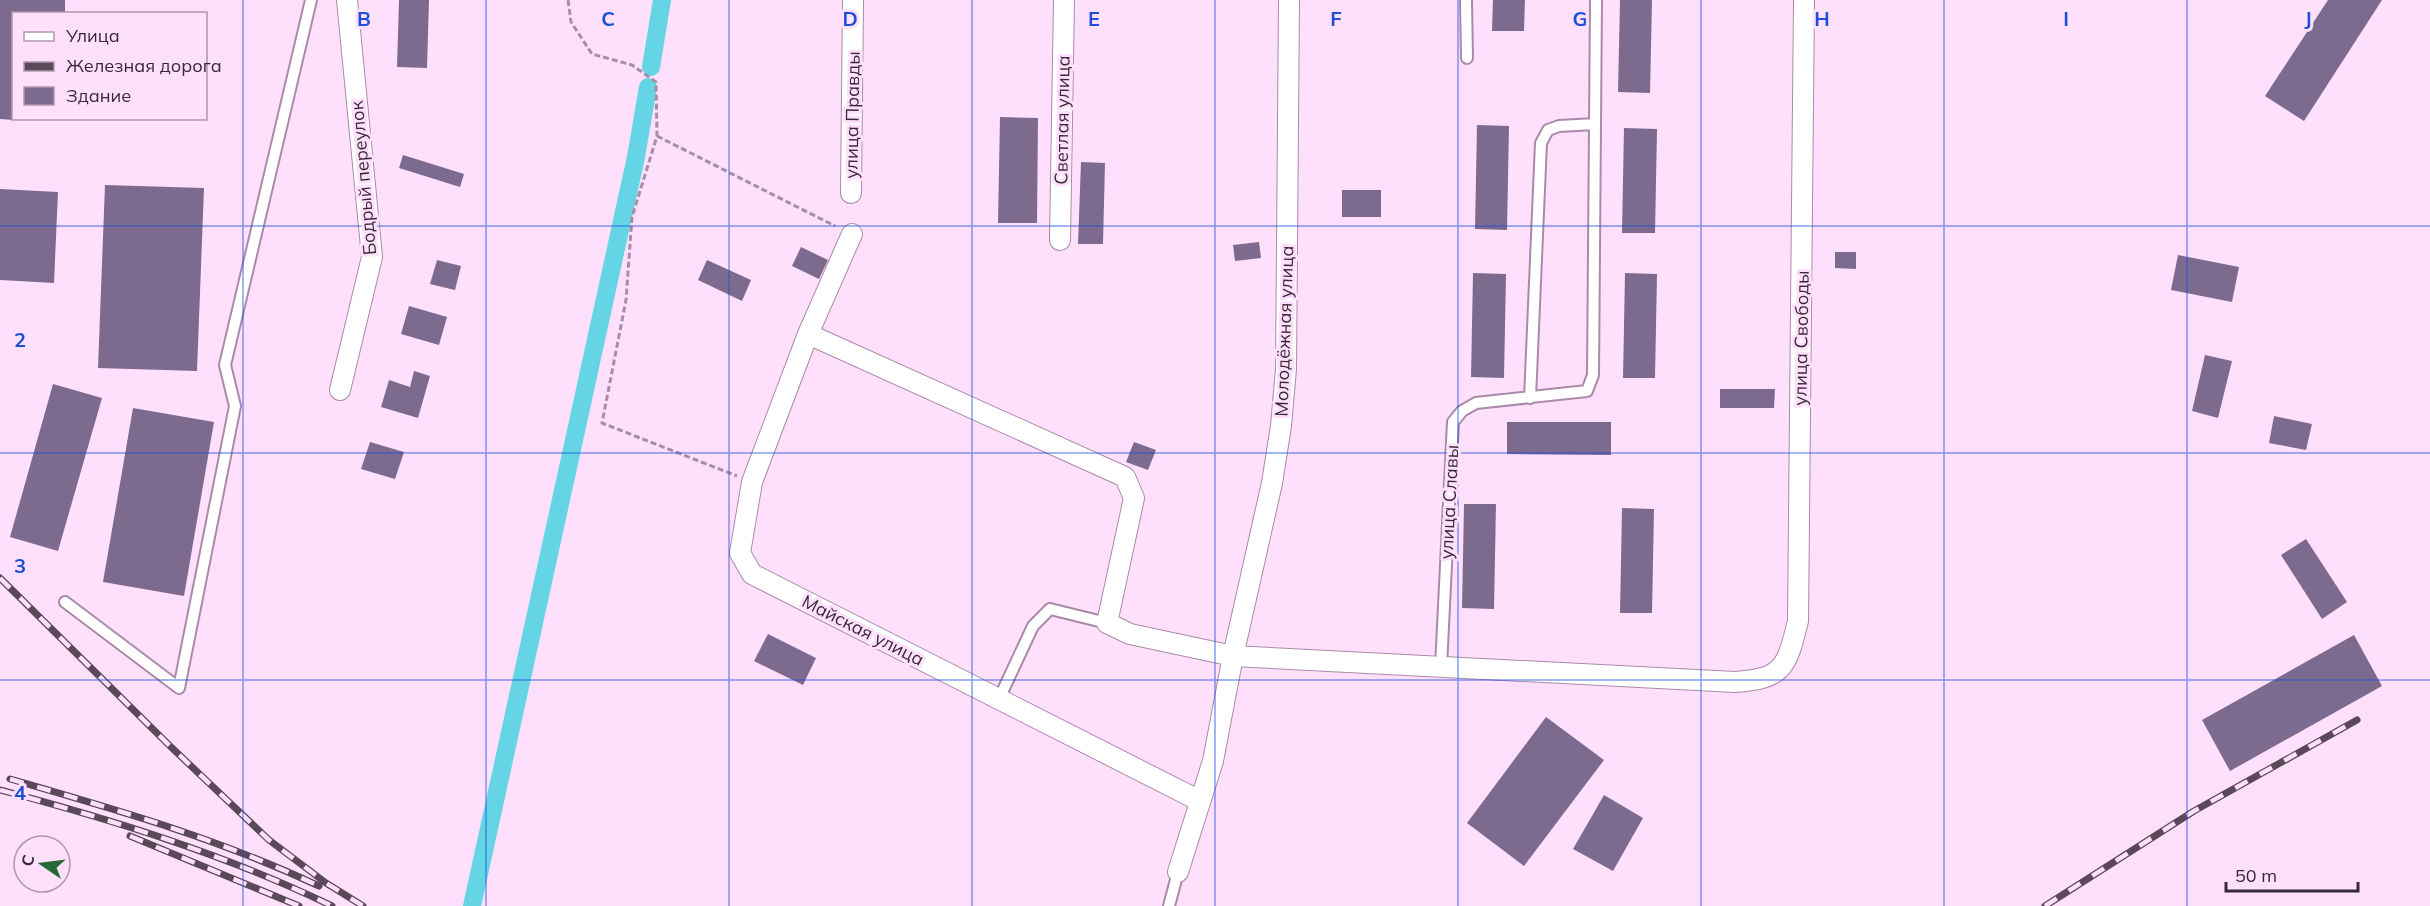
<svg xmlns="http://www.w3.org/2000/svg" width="2430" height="906" viewBox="0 0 2430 906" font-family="Mulish,sans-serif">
<rect width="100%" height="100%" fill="#fee0fc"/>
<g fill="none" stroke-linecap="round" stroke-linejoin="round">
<path stroke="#65d5e5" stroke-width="18" d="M651 67 662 0
M472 906 636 157 648 87"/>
</g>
<path fill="#7d6a8f" d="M0 0H65V14H14V120L0 119Z
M399 0H429L427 68 397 67Z
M1493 0H1525L1524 31H1492Z
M1620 0H1652L1650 93 1618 92Z
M2328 0H2382L2304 121 2265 96Z
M1000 117 1038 118 1037 223H998Z
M1477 125 1509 126 1507 230 1475 229Z
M1624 128 1657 129 1655 233H1622Z
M403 155 464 174 460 187 399 168Z
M1081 162 1105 163 1103 244H1078Z
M105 185 204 188 197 371 98 368Z
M0 189 58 192 54 283 0 280Z
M1342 190H1381V217H1342Z
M1259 242 1261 258 1235 261 1233 245Z
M801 247 828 260 819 279 792 266Z
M1835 252H1856V269L1835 268Z
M2178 255 2239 267 2232 302 2171 290Z
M437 260 461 266 455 290 430 284Z
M707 260 751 280 742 301 698 280Z
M1473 273 1506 274 1504 378 1471 377Z
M1625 273 1657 274 1655 378H1623Z
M409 306 447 317 439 345 401 334Z
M2205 355 2232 361 2218 418 2192 411Z
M414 371 430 376 418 418 381 407 389 380 410 387Z
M53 384 102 398 58 551 10 537Z
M1720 389H1775L1774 408H1720Z
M133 408 214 422 184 596 103 582Z
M2274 416 2312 424 2306 450 2269 443Z
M1507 422H1611V455L1507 454Z
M370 442 404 452 395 479 361 469Z
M1134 442 1156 450 1148 470 1126 462Z
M1464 504H1496L1494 609 1462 608Z
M1622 508 1654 509 1652 613H1620Z
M2306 539 2347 602 2322 619 2281 555Z
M768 634 816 658 803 685 754 661Z
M2354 635 2382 686 2230 771 2202 720Z
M1546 717 1604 760 1524 866 1467 823Z
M1604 795 1643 818 1613 871 1573 849Z"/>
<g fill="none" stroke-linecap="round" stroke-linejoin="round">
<defs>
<path id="lane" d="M1466 0 1467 58
M1530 398 1541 143 1548 130 1559 126 1595 124
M65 602 179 688 235 406 225 365 311 0
M1441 667 1453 422 1462 411 1476 403 1587 391 1593 375 1596 0
M999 699 1033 626 1050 609 1107 623
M1169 906 1178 872"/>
<path id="street" d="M851 193 853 0
M1060 240 1064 0
M808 334 852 234
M340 390 372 257 347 0
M1200 801 752 574 740 553 752 482 808 334 1125 477 1134 498 1107 623 1130 634 1233 656 1735 682C1784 679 1787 666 1798 621L1804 0
M1178 872 1213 761 1233 656 1272 483 1281 426 1286 369 1289 0"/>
</defs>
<use href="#lane" stroke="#ab8aa9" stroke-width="14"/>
<use href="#street" stroke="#ab8aa9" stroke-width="22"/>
<path stroke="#a68fa5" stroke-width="3" stroke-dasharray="6 3" stroke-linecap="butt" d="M568 0 571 22 592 54 632 65 656 82 657 136 632 217 626 300 602 423 737 476
M657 136 835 226"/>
<use href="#lane" stroke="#fff" stroke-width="10"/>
<use href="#street" stroke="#fff" stroke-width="20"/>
<defs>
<path id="rail" d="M0 578 171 747 269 840 326 883 363 906
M10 779C117 810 217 838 319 886
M0 790C113 820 227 855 332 906
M130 836 299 906
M2045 906 2194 811 2357 720"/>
</defs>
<use href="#rail" stroke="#5a4958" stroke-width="7"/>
<use href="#rail" stroke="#fee0fc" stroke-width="4.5" stroke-dasharray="14" stroke-linecap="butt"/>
</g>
<path fill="none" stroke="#1d4ed8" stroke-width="1.5" stroke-opacity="0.55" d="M243 0V906M486 0V906M729 0V906M972 0V906M1215 0V906M1458 0V906M1701 0V906M1944 0V906M2187 0V906M0 226H2430M0 453H2430M0 680H2430"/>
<g text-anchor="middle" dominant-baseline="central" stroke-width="6" stroke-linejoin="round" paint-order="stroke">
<g font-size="18" fill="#372936" stroke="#fee0fc">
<text transform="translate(852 115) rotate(-89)">улица Правды</text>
<text transform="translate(1062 120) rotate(-89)">Светлая улица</text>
<text transform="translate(363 178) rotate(-95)">Бодрый переулок</text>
<text transform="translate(1284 331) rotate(-88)">Молодёжная улица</text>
<text transform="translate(1801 338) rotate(-89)">улица Свободы</text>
<text transform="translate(1449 502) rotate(-87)">улица Славы</text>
<text transform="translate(863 630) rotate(27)">Майская улица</text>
</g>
</g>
<g font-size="20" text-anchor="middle" font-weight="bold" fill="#1d4ed8" stroke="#fee0fc" stroke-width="6" stroke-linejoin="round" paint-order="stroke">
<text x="364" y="26">B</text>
<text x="608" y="26">C</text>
<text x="850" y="26">D</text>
<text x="1094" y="26">E</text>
<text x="1336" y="26">F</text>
<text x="1580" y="26">G</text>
<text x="1822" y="26">H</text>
<text x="2066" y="26">I</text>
<text x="2308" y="26">J</text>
<text x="20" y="347">2</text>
<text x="20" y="573">3</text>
<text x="20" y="800">4</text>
</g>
<rect x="12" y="12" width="195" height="108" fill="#fee0fc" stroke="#ae97ad" stroke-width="1.5"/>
<rect x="24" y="32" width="30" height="9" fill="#ffffff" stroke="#ae97ad" stroke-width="1.5"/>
<text x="66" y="42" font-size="18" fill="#372936">Улица</text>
<rect x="24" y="62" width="30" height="9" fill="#5a4958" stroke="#ae97ad" stroke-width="1.5"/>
<text x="66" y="72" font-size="18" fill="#372936">Железная дорога</text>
<rect x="24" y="87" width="30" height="18" fill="#7d6a8f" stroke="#ae97ad" stroke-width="1.5"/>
<text x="66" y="102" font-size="18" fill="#372936">Здание</text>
<g transform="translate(42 864) rotate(284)"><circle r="28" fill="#fee0fc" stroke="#ae97ad" stroke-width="1.5"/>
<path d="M0-4.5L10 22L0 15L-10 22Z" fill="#256934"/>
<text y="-9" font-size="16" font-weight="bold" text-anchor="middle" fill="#372936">С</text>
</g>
<path d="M2226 882v9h132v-9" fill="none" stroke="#372936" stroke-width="3"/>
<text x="2235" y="882" font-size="18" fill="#372936" stroke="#fee0fc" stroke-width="4.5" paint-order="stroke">50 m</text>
</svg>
